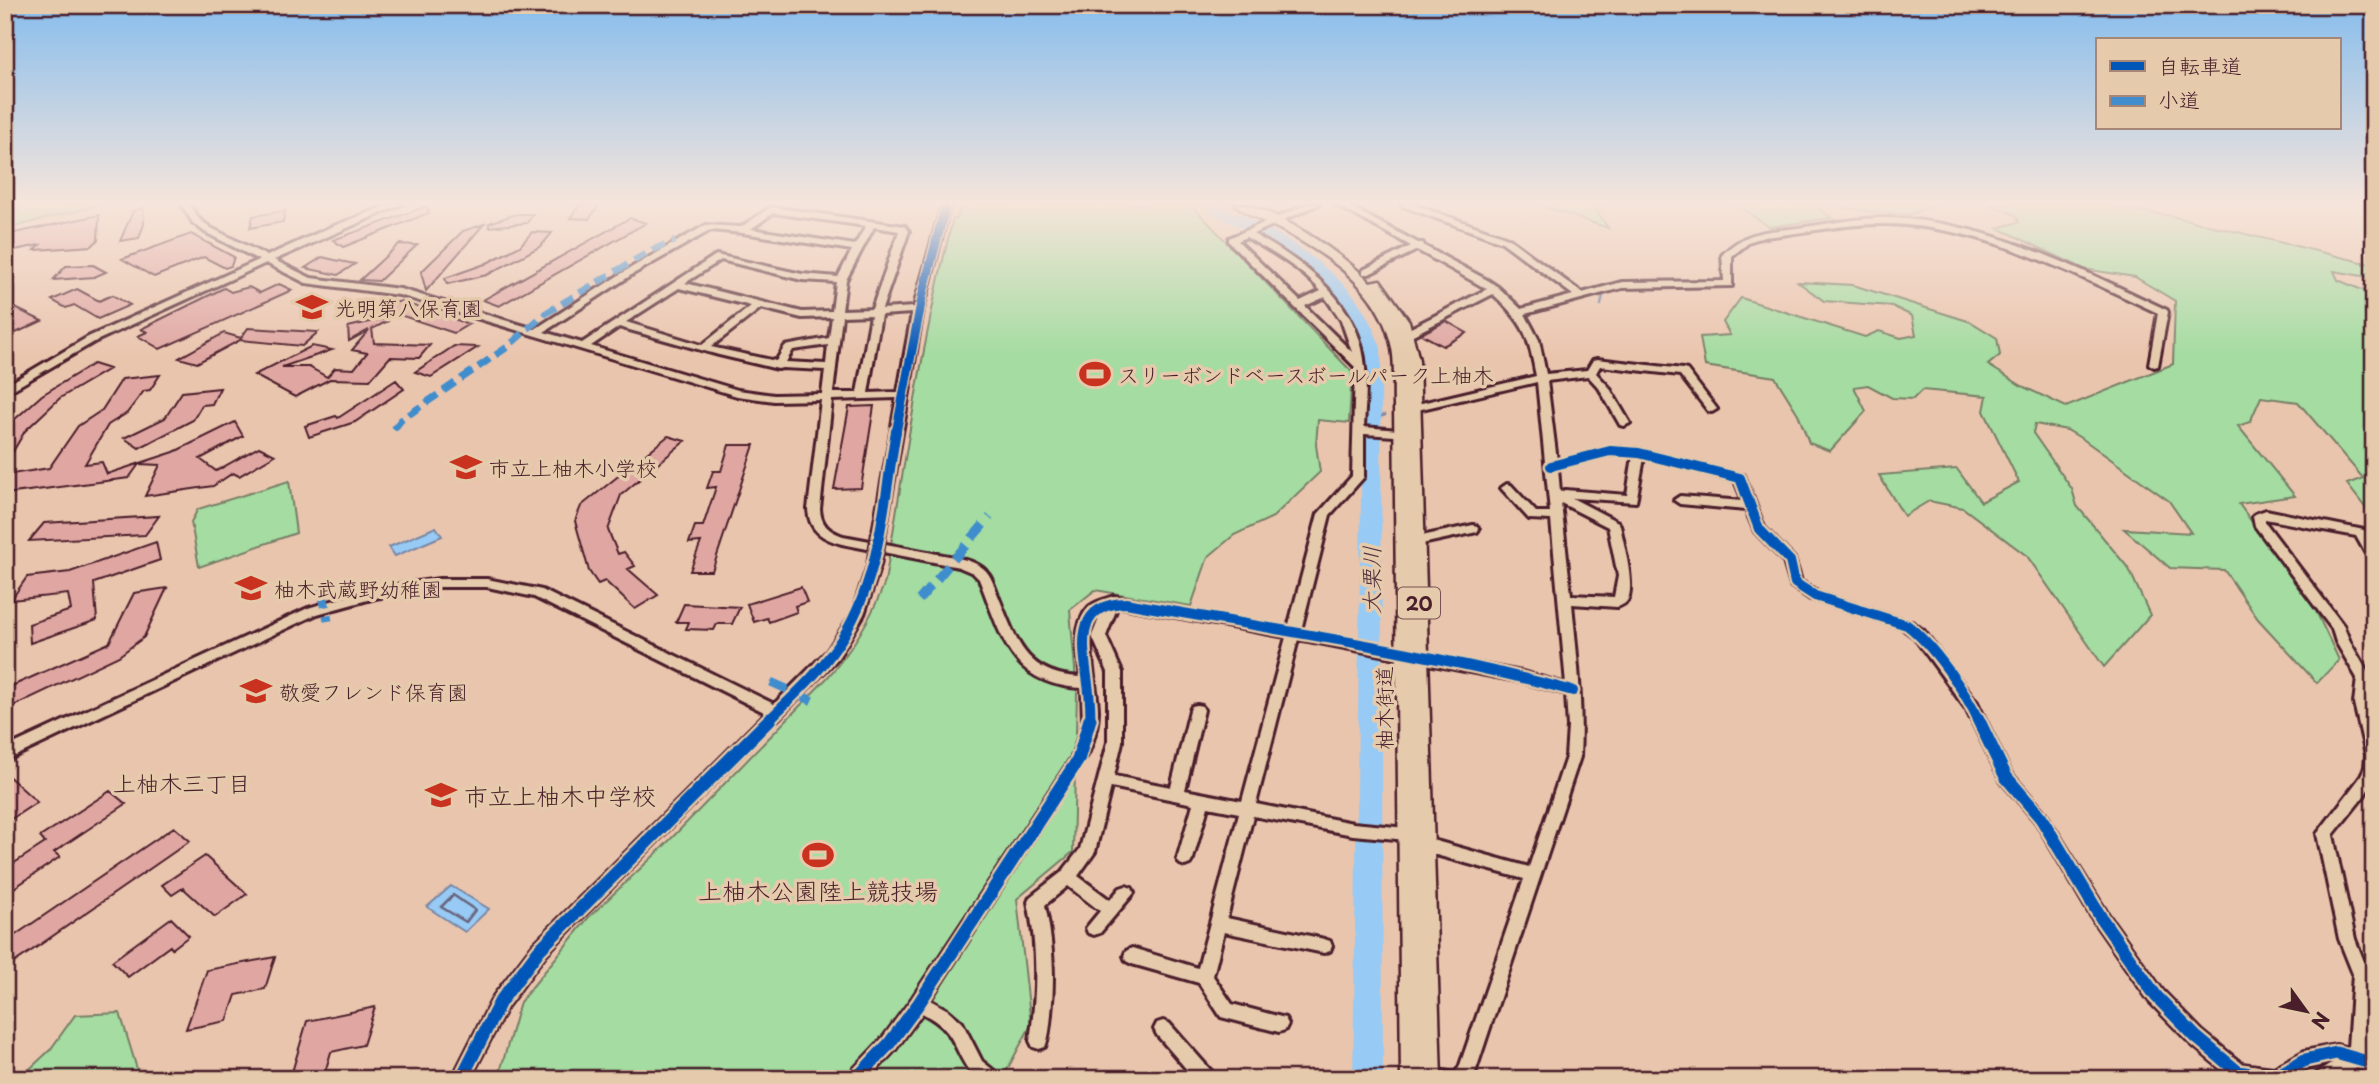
<svg xmlns="http://www.w3.org/2000/svg" width="2379" height="1084" viewBox="0 0 2379 1084" font-family="'Playpen Sans','Klee One',sans-serif">
<rect width="100%" height="100%" fill="#eac5ae"/>
<filter id="ink" filterUnits="userSpaceOnUse"><feTurbulence type="fractalNoise" baseFrequency=".0143" numOctaves="2"/><feDisplacementMap in="SourceGraphic" scale="14" xChannelSelector="R" yChannelSelector="G"/><feConvolveMatrix kernelMatrix="1 2 1 2 8 2 1 2 1" color-interpolation-filters="sRGB"/></filter>
<g filter="url(#ink)">
<path fill="#a4dca1" stroke="#777e66" stroke-width="2" d="M18 204H103L5 229V223Z
M962 204H1186L1196 210 1352 372 1349 423 1318 420 1316 445 1320 472 1273 517 1234 535 1208 557 1191 606 1095 590 1070 610 1077 693 1073 852 1017 899 1031 1025 1002 1079H498L520 1002 588 918 662 848 827 678C853 649 871 619 885 582 905 461 922 339 953 219H957Z
M1536 204H1605L1595 208 1608 228Z
M1735 204H1812L1832 218 1769 227Z
M1827 204H1936L1909 215 1864 211Z
M1989 204H2095L2171 216 2374 265V278L2334 271 2338 280 2374 295V519L2347 484 2363 478 2298 402 2261 397 2250 422 2238 426 2295 496 2239 504 2316 611 2339 660 2317 683 2258 619 2224 570 2170 568 2124 529 2191 533 2169 501 2084 440 2067 430 2035 424 2033 433 2072 489 2077 506 2129 569 2150 615 2104 667 2027 556 1963 508 1929 501 1904 516 1879 475 1957 469 1981 502 2019 482 1984 411 1987 396 1922 390 1913 399 1892 398 1868 385 1854 387 1866 411 1830 451 1809 443 1798 414 1775 377 1705 366 1700 337 1730 335 1723 322 1741 298 1865 337 1879 331 1901 338 1916 335 1912 316 1892 306 1824 301 1798 282 1853 285 1971 322 1997 338 2000 355 1988 365 2022 386 2066 407 2173 364 2175 301 2135 277 2084 269 1998 228 2019 222 2016 215Z
M289 481 296 533 199 567 191 522 198 509Z
M120 1013 140 1079H19L50 1050 75 1015Z"/>
<path fill="#97caf4" stroke="#7886a4" stroke-width="2" d="M436 527 442 536 395 556 389 547Z
M451 886 489 909 465 932 427 907Z"/>
<g fill="none" stroke-linecap="round" stroke-linejoin="round">
<path stroke="#69637b" stroke-width="2.5" d="M453 895 475 910 466 922 441 907Z"/>
<path stroke="#7886a4" stroke-width="2.5" d="M5 223 23 204
M1687 281 1723 280
M1601 305 1603 295
M1548 372 1586 370
M1430 400 1533 375
M1373 419 1385 415"/>
<path fill="#97caf4" fill-rule="evenodd" d="M1200 204C1241 202 1328 263 1354 296 1366 312 1374 329 1381 348L1383 1079H1353L1363 348C1342 291 1300 259 1248 231 1233 223 1211 216 1200 204Z"/>
</g>
<path fill="#e0a7a2" stroke="#4a1f2b" stroke-width="2" d="M581 204H600L589 219 570 218Z
M427 206 429 213 343 247 333 240Z
M143 208 144 224 139 238 120 241 133 211Z
M285 211 283 222 250 228 253 216Z
M516 214H533L527 223 489 227V223Z
M99 215 98 240 92 246 35 250 40 245 5 252V235Z
M630 218 646 223 499 306 483 300Z
M484 224 426 291 421 272 463 231Z
M532 232 552 233 541 246 487 275 447 284 445 278 485 264 520 246Z
M191 234 234 257 231 266 225 268 204 257 154 277 122 259Z
M399 244 417 245 379 281 360 280Z
M322 257 335 260 355 264 338 275 305 268Z
M93 265 106 272 94 277 53 280 66 266Z
M279 284 292 290 160 349 138 336 147 332 141 329 224 288 231 292 249 287 260 293Z
M77 289 99 301 112 295 130 305 98 319 74 305 66 308 52 300Z
M402 301 404 305 408 304 469 324 454 333 391 312 373 321 361 315 380 306Z
M5 303 42 321 5 338Z
M386 318 388 321 372 329 374 343 430 345 419 358 390 357 370 380 330 379 295 397 254 375 312 346 332 350 282 367H309L327 377 335 368 354 369 367 353 352 350 369 330 349 341 348 327Z
M1446 321 1467 333 1443 346 1421 334Z
M248 328 318 332 302 346 240 340 197 363 179 358 224 333 241 338Z
M454 346 478 347 431 377 415 372Z
M93 364 109 369 60 398 25 431 5 465V428L42 395Z
M160 375 150 390 144 391 127 413 108 425 85 464 102 462 107 474 174 452 235 422 243 436 200 459 216 471 259 447 275 455 239 476 233 473 213 486 145 496 160 465 139 464 129 478 5 494V475L49 468 78 426 102 410 122 379Z
M396 380 404 389 355 422 309 437 305 426 336 416 338 418Z
M220 388 212 404 202 405 193 420 139 448 124 438 165 418 182 392Z
M874 406 861 488 834 489 849 407Z
M668 436 685 441 621 495 608 530 618 554 624 552 635 566 628 569 658 595 635 609 605 581 598 584 589 571 575 521 581 506Z
M729 445H754L712 571H690L701 542 689 543 695 526H703L716 487 707 488 713 471H721Z
M159 516 145 535 29 541 44 523Z
M156 542 160 560 94 583 97 620 30 643 29 624 71 610 68 594 11 600 27 577 70 572Z
M801 587 807 602 795 606 797 612 769 622 767 618 754 622 747 604Z
M167 588 144 637 119 656 5 710V689L109 643 134 593Z
M684 604 740 607 732 624H717L714 630 686 629 689 622H676Z
M5 773 37 802 5 823Z
M110 791 126 804 54 852 60 857 5 894V869L45 843 40 837Z
M174 827 190 841 5 969V942Z
M205 856 247 894 215 917 183 888 172 895 162 885Z
M171 918 189 936 172 949 170 946 128 977 112 961Z
M275 957 265 989 236 995 227 1021 186 1029 207 970Z
M375 1007 363 1045 331 1052 323 1079H290L307 1021Z"/>
<g fill="none" stroke-linecap="round" stroke-linejoin="round">
<defs>
<path id="minor" d="M181 204H189L199 219 211 228 267 256 331 227 391 204H402L274 260 311 278 400 289 535 329 627 270 706 225 741 227 771 207 905 226 909 231 882 309 914 307 942 204H950L923 310 886 527 880 531 874 527 897 398 832 400 820 509C821 525 829 531 843 536 872 541 900 547 928 552 945 556 965 557 980 566 990 572 993 583 997 593 1016 639 1024 675 1081 677 1078 656 1072 626 1088 608 1094 601 1106 600 1113 596L1288 628 1318 514 1352 476 1355 367 1229 242V238L1308 204H1319L1253 234C1305 263 1361 303 1365 368 1367 387 1365 407 1364 427L1410 431 1416 434 1410 437 1364 434V477L1330 515 1301 630 1522 672 1566 684 1551 520 1529 519 1501 488 1507 484 1511 485 1536 512H1550L1537 382 1413 411 1408 408 1413 405 1536 376C1528 334 1525 324 1493 294L1411 336H1403V332L1487 289 1417 250 1369 274H1363V270L1411 246 1335 204H1345L1418 243H1423L1424 246 1489 281 1498 287 1521 309 1573 295 1502 242 1402 206 1401 204H1413L1508 238 1582 293 1622 282 1724 281 1722 255C1748 228 1772 232 1805 227 1832 223 1858 218 1885 218 1986 220 2077 268 2167 310L2168 312 2158 366 2154 367 2149 364 2158 313C2071 273 1984 226 1886 224 1847 223 1803 233 1764 237L1751 241 1732 256V286L1622 288 1525 314 1539 340 1546 374 1587 370 1593 360 1597 359 1683 369 1687 370 1717 409 1712 412 1708 411 1680 375 1600 366 1596 373 1609 387 1630 423 1624 426 1620 425 1599 388 1588 376 1547 381 1557 461 1610 447 1639 449 1744 475 1764 527 1794 558 1801 581 1820 593 1912 622 1924 631 1977 702 2011 773 2046 814 2109 916 2162 990 2202 1031 2242 1064 2257 1066 2274 1068 2305 1051 2336 1045 2348 1048 2353 974 2339 939 2317 834 2359 779 2365 767 2366 755 2354 703 2357 678 2336 642 2332 629 2255 526 2253 517 2255 514 2266 510 2364 530 2374 547V562L2370 561 2356 536 2265 519V522L2343 625 2350 642 2371 678 2368 703 2374 727V780L2364 796 2333 835 2355 939 2369 974 2365 1053 2374 1055V1073L2357 1068 2339 1079H2314L2317 1073 2334 1062 2308 1068 2289 1079H2233L2190 1043 2150 1002 2097 926 2036 822 2001 781 1966 709 1914 637 1902 628 1810 599 1791 586 1784 562 1755 532 1746 510 1680 504 1674 500 1680 496 1743 501 1735 481 1644 458 1636 502 1572 498 1618 522 1620 525C1623 542 1636 587 1627 601 1624 605 1621 605 1617 607L1572 604C1577 655 1583 706 1580 757L1473 1079H1419L1418 1077 1421 1071 1427 1068 1454 1073 1459 1068 1524 879 1425 852 1420 850 1417 845 1420 840 1425 838 1529 867 1566 757 1568 727 1566 694 1522 682 1298 639 1256 804 1353 823 1407 828 1412 829 1415 834 1412 839 1407 840 1353 835 1253 816 1227 918 1324 939 1330 941 1332 946 1330 951 1324 953 1224 932 1213 976 1232 1004 1285 1018 1288 1024 1285 1030 1279 1032 1221 1017 1199 983 1132 964 1126 961 1124 956 1126 951 1132 948 1198 968 1239 813 1208 807 1193 859 1190 864 1185 866 1180 864 1177 859 1193 804 1111 787 1095 852 1078 876 1110 900 1120 888 1126 886 1132 888 1134 893 1100 933 1094 935 1088 933 1086 928 1100 911 1068 886 1045 905C1053 941 1055 977 1051 1014 1050 1025 1049 1037 1045 1047L1039 1049 1033 1047 1030 1041C1037 993 1038 949 1028 902L1030 897 1062 872 1080 849 1108 742V672L1092 636 1102 611C1080 626 1098 687 1098 711 1098 726 1094 740 1088 754L930 1000 948 1010 962 1022 982 1061 997 1073 1000 1079H976C951 1052 961 1033 922 1013L895 1050 868 1079H847L850 1073 883 1038 913 997 1072 757 1083 722 1082 688C1010 685 1002 637 979 579L973 573 959 567 842 544C823 539 809 531 808 509L821 400 774 401 737 396 399 295 306 283 266 263 96 341 5 394V386L88 337 259 260 205 232 193 223ZM773 213 866 226 855 245 751 229ZM874 227 899 231 872 309 842 310 846 280ZM711 230 743 233 852 250 838 277 802 274 716 255 582 343 544 332 633 274ZM1246 237C1272 252 1300 268 1321 291L1300 301 1238 241ZM721 260 802 280 836 282 832 311 802 312 685 283ZM679 288 751 306 702 345 626 322ZM1325 297 1341 320 1352 352 1305 306ZM761 308 802 318 832 317 829 338 785 346 776 361 711 347ZM912 313 898 392 868 393 881 315ZM871 315 857 393H833L842 316ZM619 327 719 355 778 369 782 368 825 370 822 394 774 395 738 390 591 346ZM828 345 826 364 786 362 793 350ZM1610 455 1633 456 1627 495 1565 490 1560 492 1558 468ZM1561 503 1608 527 1618 576 1614 597 1571 595ZM1117 608H1126L1286 637 1242 801 1185 790 1204 710 1202 706 1197 705 1192 706 1190 710 1171 787 1114 776 1122 742V672L1106 636Z
M1473 525 1477 526 1479 529 1477 532 1417 545 1411 541 1417 537Z
M874 561 880 565 864 614 838 658 545 955 506 1008 470 1079H452L494 996 533 945 766 713 534 597 487 587H439L375 598 317 614 5 761V748L308 608 375 588 439 579H487L542 590 774 704 828 650 852 613 868 565Z
M1163 1021 1169 1023 1213 1073 1216 1079H1195L1157 1035 1154 1029 1157 1023Z"/>
<path id="major" d="M1235 204C1269 203 1347 257 1370 282L1380 280 1409 321 1419 360 1441 1079H1401L1394 405C1393 384 1396 360 1390 340 1376 288 1332 258 1287 233 1271 224 1249 217 1235 204Z"/>
</defs>
<use href="#minor" stroke="#4a1f2b" stroke-width="6"/>
<use href="#major" stroke="#4a1f2b" stroke-width="5"/>
<use href="#minor" fill="#e5caac" fill-rule="evenodd"/>
<use href="#major" fill="#e5caac" fill-rule="evenodd"/>
<defs>
<path id="minor-bridge" d="M874 565 880 527"/>
</defs>
<use href="#minor-bridge" stroke="#4a1f2b" stroke-width="18" stroke-linecap="butt"/>
<use href="#minor-bridge" stroke="#e5caac" stroke-width="12"/>
<path stroke="#418dcd" stroke-width="7" stroke-dasharray="14 7" stroke-linecap="butt" d="M394 429 401 420 506 348 546 313 652 250 675 241"/>
<path stroke="#418dcd" stroke-width="9" stroke-dasharray="18 9" stroke-linecap="butt" d="M322 589 328 621
M919 600 990 517
M771 682 813 701"/>
<defs>
<path id="cycleway-far2" d="M896 433 923 293 946 204"/>
<path id="cycleway-far1" d="M1551 466 1610 451 1639 453 1740 478 1759 529 1790 561 1795 583 1815 596 1907 625C1933 645 1965 691 1979 721
M768 721C792 697 818 674 837 646 881 583 883 504 896 431
M1090 721C1095 676 1057 604 1126 603 1275 630 1427 651 1573 691"/>
<path id="cycleway" d="M1978 719 2006 777 2041 818 2103 921 2156 996 2196 1037 2238 1072 2257 1075 2275 1077 2305 1060 2336 1053 2374 1064
M461 1079 500 1002 539 950 770 719
M856 1079 889 1044 919 1003 1078 760 1090 719"/>
</defs>
<use href="#cycleway-far2" stroke="#e5caac" stroke-width="12"/>
<use href="#cycleway-far1" stroke="#e5caac" stroke-width="15"/>
<use href="#cycleway" stroke="#e5caac" stroke-width="18"/>
<use href="#cycleway-far2" stroke="#0057b8" stroke-width="9"/>
<use href="#cycleway-far1" stroke="#0057b8" stroke-width="10"/>
<use href="#cycleway" stroke="#0057b8" stroke-width="13"/>
</g>
</g>
<linearGradient id="sky" x2="0" y2="1"><stop stop-color="#87bded"/><stop offset="0.57" stop-color="#f6e5db"/><stop offset="1" stop-color="#f6e5db" stop-opacity="0"/></linearGradient>
<rect width="2379" height="356" fill="url(#sky)"/>
<defs>
<symbol id="school-bare" viewBox="-9 -9 18 18"><path d="M0-5L7-2L0 1L-7-2ZM-4 1L0 2.5L4 1V4Q0 6-4 4Z" fill="#c8321e" stroke="#e5caac" stroke-width="2.5" paint-order="stroke"/></symbol>
<symbol id="stadium-bare" viewBox="-9 -9 18 18"><path d="M0-5a6.5 5 0 1 0 0 10a6.5 5 0 1 0 0-10ZM-3.5-1.8h7v3.6h-7Z" fill="#c8321e" stroke="#e5caac" stroke-width="2.5" paint-order="stroke"/></symbol>
</defs>
<g fill-rule="evenodd">
<use href="#school-bare" x="290" y="285" width="44" height="44"/>
<use href="#stadium-bare" x="1073" y="352" width="44" height="44"/>
<use href="#school-bare" x="444" y="445" width="44" height="44"/>
<use href="#school-bare" x="229" y="566" width="44" height="44"/>
<use href="#school-bare" x="234" y="669" width="44" height="44"/>
<use href="#school-bare" x="419" y="773" width="44" height="44"/>
<use href="#stadium-bare" x="796" y="833" width="44" height="44"/>
</g>
<g text-anchor="middle" dominant-baseline="central" stroke-width="7" stroke-linejoin="round" paint-order="stroke">
<rect fill="#e5caac" stroke="#785252" stroke-width="2" x="1398" y="587.5" width="42" height="31" rx="5"/>
<g font-size="19" font-weight="bold" fill="#4a1f2b">
<text x="1419" y="603">20</text>
</g>
<g font-size="21" fill="#4a1f2b" stroke="#e5caac" text-anchor="start">
<text x="335" y="307">光明第八保育園</text>
<text x="1118" y="374">スリーボンドベースボールパーク上柚木</text>
<text x="489" y="467">市立上柚木小学校</text>
<text x="274" y="588">柚木武蔵野幼稚園</text>
<text x="279" y="691">敬愛フレンド保育園</text>
</g>
<g font-size="21" fill="#4a1f2b" stroke="#e5caac">
<text transform="translate(1383 708) rotate(-90)">柚木街道</text>
</g>
<g font-size="23" font-style="italic" fill="#52303f" stroke="#e5caac">
<text transform="translate(1370 580) rotate(-90)">大栗川</text>
</g>
<g font-size="23" fill="#4a1f2b" stroke="#e5caac">
<text x="182" y="782">上柚木三丁目</text>
</g>
<g font-size="24" fill="#4a1f2b" stroke="#e5caac" text-anchor="start">
<text x="464" y="795">市立上柚木中学校</text>
<text x="818" y="890" text-anchor="middle">上柚木公園陸上競技場</text>
</g>
</g>
<rect width="2379" height="1084" fill="none" stroke="#e5caac" stroke-width="28"/>
<rect x="14" y="14" width="2351" height="1056" fill="none" stroke="#4a1f2b" stroke-width="2.5" filter="url(#ink)"/>
<rect x="2096" y="38" width="245" height="91" fill="#e5caac" stroke="#a78678" stroke-width="2"/>
<rect x="2110" y="61" width="35" height="10" fill="#0057b8" stroke="#a78678" stroke-width="2"/>
<text x="2158" y="74" font-size="21" fill="#4a1f2b">自転車道</text>
<rect x="2110" y="96" width="35" height="10" fill="#418dcd" stroke="#a78678" stroke-width="2"/>
<text x="2158" y="108" font-size="21" fill="#4a1f2b">小道</text>
<g transform="translate(2306 1011) rotate(123)" stroke="#e5caac" stroke-width="5" paint-order="stroke">
<path d="M0-5L12 26L0 18L-12 26Z" fill="#4a1f2b"/>
<text y="-10" font-size="19" font-weight="bold" text-anchor="middle" fill="#4a1f2b">N</text>
</g>
</svg>
